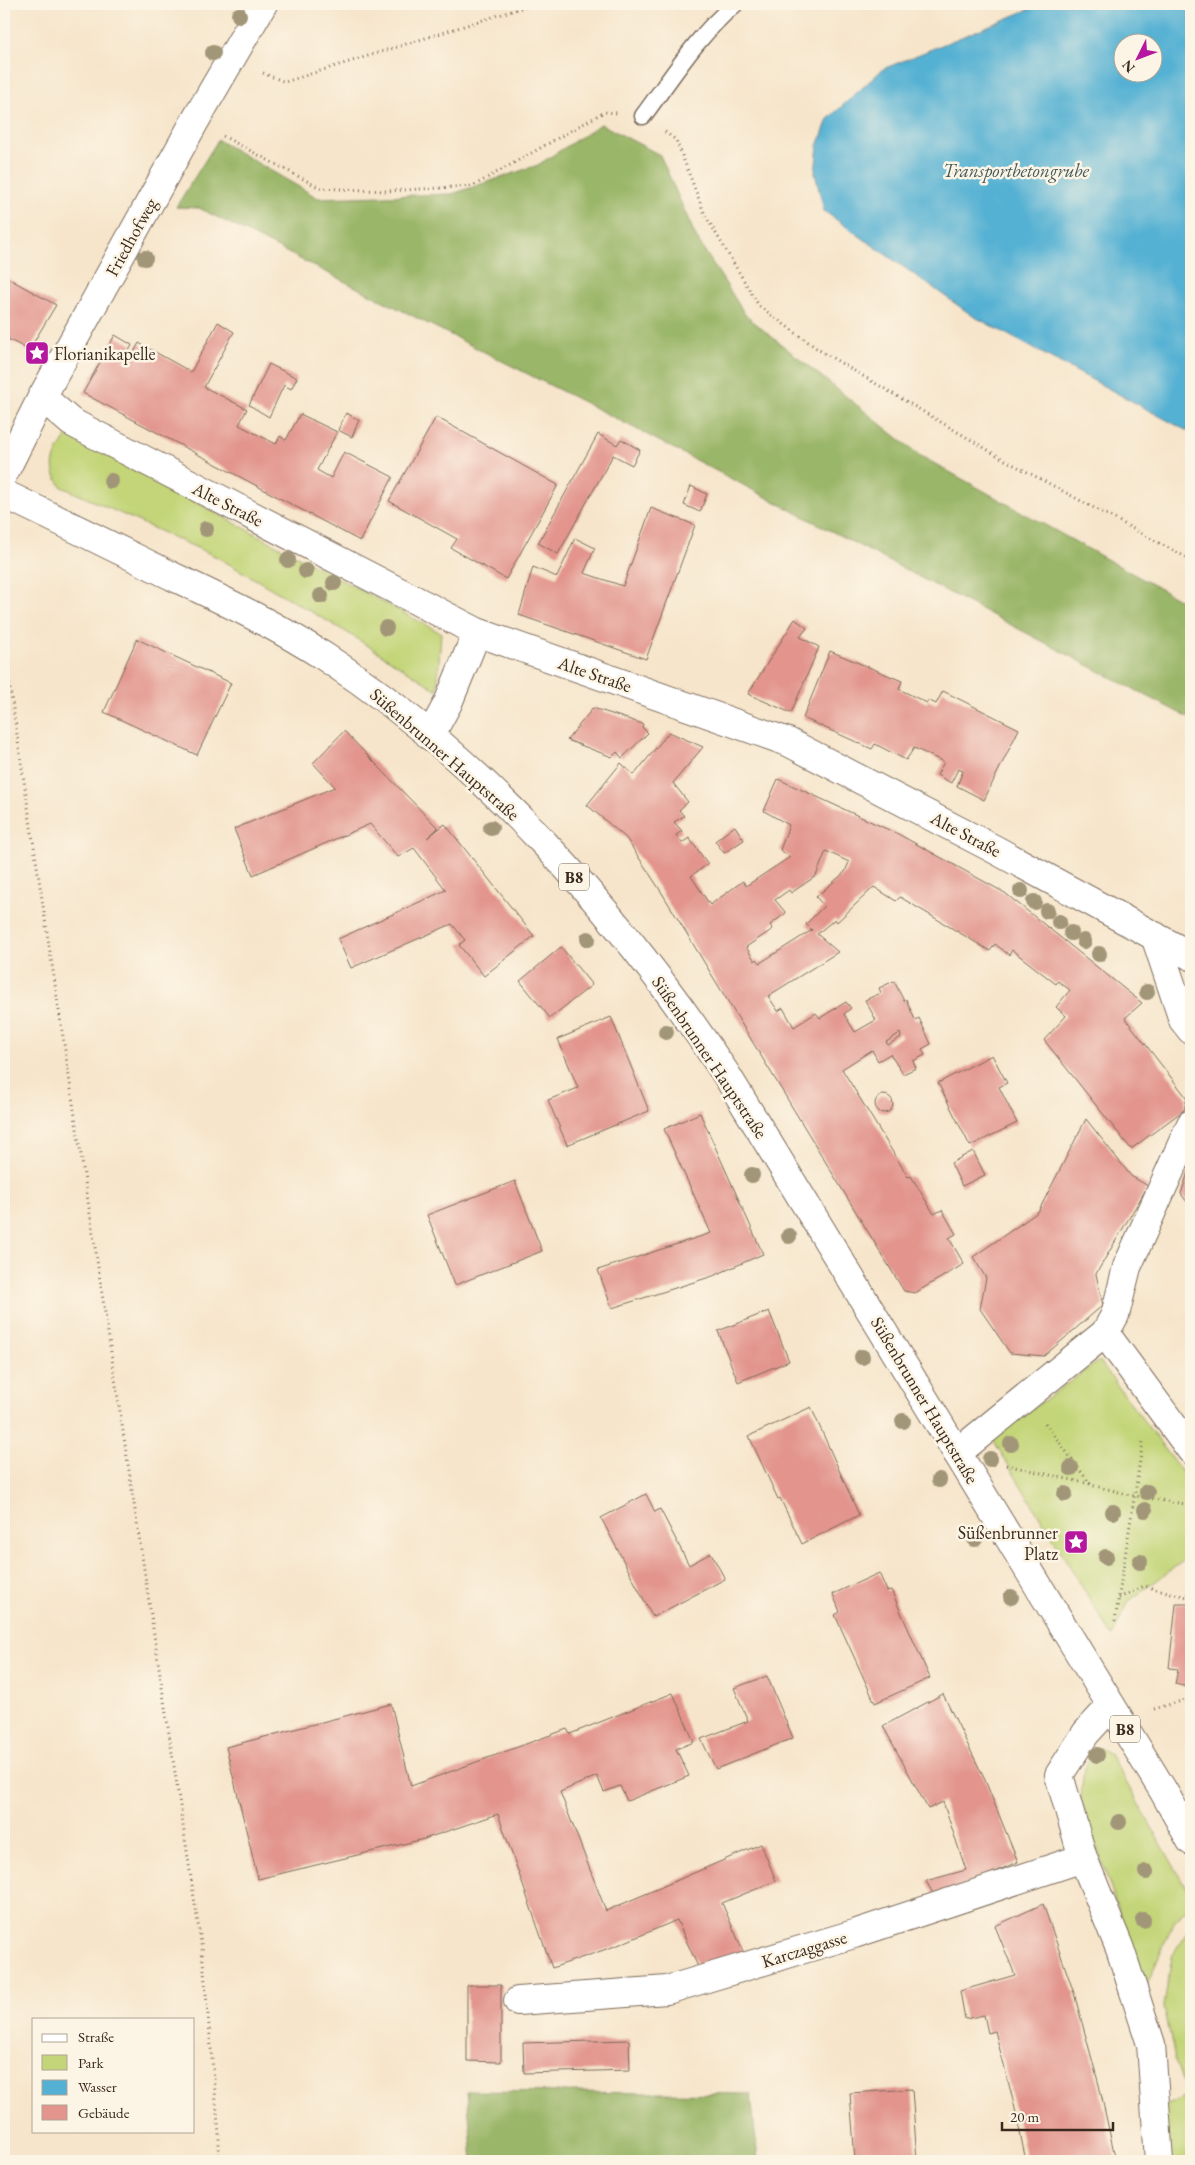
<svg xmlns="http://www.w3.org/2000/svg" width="1195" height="2165" viewBox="0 0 1195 2165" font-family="'EB Garamond',serif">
<rect width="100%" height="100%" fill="#fcf5e5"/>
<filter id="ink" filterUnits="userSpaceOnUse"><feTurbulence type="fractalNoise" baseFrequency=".02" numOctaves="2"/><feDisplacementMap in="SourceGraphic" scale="10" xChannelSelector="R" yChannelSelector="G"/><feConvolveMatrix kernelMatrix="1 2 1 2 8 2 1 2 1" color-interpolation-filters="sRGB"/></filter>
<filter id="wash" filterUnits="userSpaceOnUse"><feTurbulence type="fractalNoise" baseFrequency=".0096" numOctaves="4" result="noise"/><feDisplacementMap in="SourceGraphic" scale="20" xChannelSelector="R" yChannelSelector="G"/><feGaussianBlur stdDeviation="1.12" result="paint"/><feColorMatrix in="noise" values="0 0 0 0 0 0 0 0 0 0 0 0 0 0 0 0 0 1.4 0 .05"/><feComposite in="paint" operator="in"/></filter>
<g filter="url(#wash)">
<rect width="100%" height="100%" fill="#f6e5cb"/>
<path fill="#c3d578" stroke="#7f804b" d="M68 434 441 633 437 690 348 633 217 557 62 487C45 466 56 453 68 434Z
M1099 1361 1191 1484V1555L1129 1601 1112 1636 992 1438Z
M1098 1747 1110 1754 1191 1896V1906L1173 1923 1145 1990 1081 1800C1083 1776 1082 1765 1098 1747Z
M1191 1928V2161H1163L1159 2110 1187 2095 1176 2063 1164 2006 1172 1956Z"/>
<path fill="#9ab668" stroke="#6a7043" d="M601 124 660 155 696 237 746 316 919 455 1191 606V719L615 418 199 208 176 207 218 140 318 198 452 194 538 165Z
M467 2091 751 2094 758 2161H473Z"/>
<path fill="#55b1d3" stroke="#486e78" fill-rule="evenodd" d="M1042 4H1191V433L973 316 824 211 815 173 818 146 828 119 883 69ZM1122 42H1152V72H1122Z"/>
<g id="blocks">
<path fill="#e2948d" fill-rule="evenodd" d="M4 276 56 305 32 345 33 349 26 351 25 348 4 337Z
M218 322 234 332 204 387 247 409 239 425 276 444 280 436 286 440 300 414 337 432 317 470 331 478 344 452 393 477 360 541 83 393 115 335 132 345 124 361 128 363 139 343 191 372Z
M269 364 297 378 291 389 284 385 269 417 249 405Z
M346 413 359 420 352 437 338 430Z
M436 417 558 485 506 579 451 548 457 539 389 501Z
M598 434 617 445 621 439 640 450 632 465 613 455 558 554 538 543Z
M691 486 707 494 700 512 684 505Z
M651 508 695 525 646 659 519 615 533 567 557 577 575 538 595 548 584 573 623 586Z
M795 619 807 628 800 637 819 647 791 713 748 694Z
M137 639 231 683 197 755 104 712Z
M830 651 902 681 899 689 927 703 928 700 936 704 943 691 1019 729 984 800 957 786 963 771 958 769 951 783 937 775 944 762 914 748 906 760 875 744 872 749 803 718Z
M593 708 643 724 642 727 648 733 622 758 617 752 612 757 567 740Z
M344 731 438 828 427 838 445 824 534 936 484 976 459 945 465 940 452 924 351 968 338 939 446 890 414 848 398 857 370 824 253 875 234 829 335 787 313 763Z
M669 732 703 747 673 783 688 802 679 810 684 816 674 822 682 831 676 835 682 843 689 838 708 864 691 876 710 905 743 881 746 886 790 857 780 850 789 825 764 811 778 779 900 835 1005 893 1142 1003 1125 1018 1187 1098 1184 1110 1131 1149 1044 1040 1066 1016 1056 1007 1070 990 1058 981 1056 984 1012 950 1009 955 995 944 990 951 900 897 896 901 874 887 837 922 835 919 817 934 838 952 768 996 778 1011 783 1008 794 1027 816 1013 820 1018 846 1002 851 1008 844 1014 855 1032 876 1020 865 1000 881 993 879 988 894 981 904 1001 906 999 915 1020 919 1018 931 1044 922 1049 925 1055 913 1061 916 1068 903 1074 890 1054 878 1061 872 1050 842 1069 908 1177 911 1176 934 1214 942 1210 956 1234 949 1238 964 1264 915 1293 904 1291 662 893 626 838 587 805 621 763 634 775ZM826 851 849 862 845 872 816 897 824 906 806 924 812 930 760 963 757 959 755 961 746 947 773 929 770 925 786 913 775 900 789 890 791 893 816 876ZM900 1033 901 1037 888 1045 886 1042Z
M735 826 744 840 724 853 715 841Z
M561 947 592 985 550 1018 520 981Z
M611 1017 649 1111 567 1145 548 1100 578 1088 558 1039Z
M992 1055 1007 1083 999 1087 1017 1123 970 1146 938 1083Z
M875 1104a9 9 0 1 1 18 0a9 9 0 1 1-18 0Z
M700 1113 763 1254 713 1276 612 1308 598 1270 711 1233 664 1129Z
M1086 1119 1131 1176 1148 1186 1096 1274 1103 1305 1044 1356 1010 1353 980 1309 986 1278 973 1257 1038 1212Z
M973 1151 985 1175 962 1186 951 1163Z
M1191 1156V1207L1181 1194 1189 1169 1185 1165Z
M515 1181 542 1251 455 1285 427 1215Z
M769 1311 789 1361 738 1382 718 1331Z
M811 1407 859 1515 802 1544 780 1498 778 1499 749 1436Z
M646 1494 655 1512 660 1509 689 1565 711 1553 725 1579 653 1617 601 1518Z
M879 1573 887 1591 891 1590 930 1678 875 1703 835 1615 840 1612 833 1594Z
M1176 1604H1191V1688L1175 1684 1178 1669 1169 1668Z
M767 1676 793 1738 716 1769 701 1739 748 1721 734 1688Z
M673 1693 694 1742 676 1749 689 1776 627 1801 620 1786 604 1792 597 1776 560 1792 606 1911 761 1844 776 1881 722 1903 746 1958 699 1969 677 1920 618 1945 552 1968 498 1814 424 1839 258 1879 226 1747 391 1704 411 1786 567 1729 570 1734Z
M943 1694 985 1780 1018 1862 935 1897 926 1881 966 1870 943 1802 928 1809 883 1726Z
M1043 1904 1074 1993 1099 2085 1116 2161H1026L1014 2104 995 2031 988 2033 984 2015 965 2019 960 1991 1015 1975 995 1926Z
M467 1985H501V2062L467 2061Z
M629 2040 630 2070 524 2073 523 2043Z
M912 2089 917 2161H855L850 2093Z"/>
</g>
</g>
<g filter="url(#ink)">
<use href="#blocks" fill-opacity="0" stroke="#7c6b5b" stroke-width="1"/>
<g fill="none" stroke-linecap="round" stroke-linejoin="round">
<defs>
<path id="service" d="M643 116C672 77 698 35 735 4"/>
<path id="minor" d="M42 397 71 422 477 632 788 742 994 849 1191 956
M430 736 448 703 477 632
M1155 936 1183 1020 1191 1030
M1105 1333 1191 1450
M957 1453 1105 1333 1115 1315 1127 1267 1191 1124
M1111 1706 1086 1733 1059 1775 1083 1858 1120 1949 1151 2044 1159 2161
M518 2001 667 1990 854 1934 1083 1858"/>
<path id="tertiary" d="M4 473 42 397 195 121 263 4"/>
<path id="primary" d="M4 494C61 521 117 549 174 577 225 601 277 626 325 657 484 760 622 917 726 1074L1164 1792 1191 1841"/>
</defs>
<use href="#service" stroke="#7c6b5b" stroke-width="19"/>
<use href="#minor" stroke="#7c6b5b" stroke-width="30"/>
<use href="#tertiary" stroke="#7c6b5b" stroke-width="30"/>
<use href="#primary" stroke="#7c6b5b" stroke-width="30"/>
<path stroke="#7c6b5b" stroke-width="3" stroke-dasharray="1 4" stroke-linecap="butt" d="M263 73 285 82 534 4
M665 132 676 140 705 215 759 306 819 350 1005 460 1191 560
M223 136 320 188 386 191 473 186 604 112 617 113
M4 379 13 383
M4 609 7 669 202 1950 219 2134V2161
M1045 1423 1091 1485 1135 1496 1191 1505
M1006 1465 1090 1484
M1119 1598 1144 1586 1187 1597 1191 1571
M1115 1621 1143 1441
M1154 1709 1185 1700H1191"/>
<use href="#service" stroke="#fff" stroke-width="16"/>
<use href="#minor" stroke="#fff" stroke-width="28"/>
<use href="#tertiary" stroke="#fff" stroke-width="28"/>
<use href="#primary" stroke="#fff" stroke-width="28"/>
</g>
<g fill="#a29678">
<circle cx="239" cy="15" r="8"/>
<circle cx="213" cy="53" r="8"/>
<circle cx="145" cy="258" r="8"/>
<circle cx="111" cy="481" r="8"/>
<circle cx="206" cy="529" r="8"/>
<circle cx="288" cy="560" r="8"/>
<circle cx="306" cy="571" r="8"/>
<circle cx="334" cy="583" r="8"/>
<circle cx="321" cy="596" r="8"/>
<circle cx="386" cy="628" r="8"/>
<circle cx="491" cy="828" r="8"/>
<circle cx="1021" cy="891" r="8"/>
<circle cx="1034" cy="902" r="8"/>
<circle cx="1047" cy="911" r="8"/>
<circle cx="1059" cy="922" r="8"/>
<circle cx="1071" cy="933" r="8"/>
<circle cx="588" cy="939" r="8"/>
<circle cx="1084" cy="941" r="8"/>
<circle cx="1099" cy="954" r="8"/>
<circle cx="1147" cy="992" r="8"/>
<circle cx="666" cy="1032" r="8"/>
<circle cx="752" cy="1175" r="8"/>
<circle cx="789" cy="1236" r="8"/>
<circle cx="862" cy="1357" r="8"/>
<circle cx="903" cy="1421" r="8"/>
<circle cx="1011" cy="1444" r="8"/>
<circle cx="990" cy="1459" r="8"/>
<circle cx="1071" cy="1468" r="8"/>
<circle cx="939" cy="1480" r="8"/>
<circle cx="1147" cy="1492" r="8"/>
<circle cx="1065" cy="1494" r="8"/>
<circle cx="1145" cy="1510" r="8"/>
<circle cx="1113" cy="1512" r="8"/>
<circle cx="975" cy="1539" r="8"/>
<circle cx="1106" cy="1557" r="8"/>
<circle cx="1140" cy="1562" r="8"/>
<circle cx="1011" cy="1597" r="8"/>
<circle cx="1097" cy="1755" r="8"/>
<circle cx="1119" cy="1822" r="8"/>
<circle cx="1146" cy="1872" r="8"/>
<circle cx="1143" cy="1920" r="8"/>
</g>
</g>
<defs>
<symbol id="sight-square" viewBox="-11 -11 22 22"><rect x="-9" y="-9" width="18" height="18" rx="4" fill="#b5179e" stroke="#fcf5e5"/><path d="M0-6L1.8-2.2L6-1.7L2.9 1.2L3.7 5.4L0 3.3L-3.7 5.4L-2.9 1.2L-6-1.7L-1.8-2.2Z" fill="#fff"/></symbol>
</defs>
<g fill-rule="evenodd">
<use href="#sight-square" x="23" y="339" width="28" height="28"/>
<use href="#sight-square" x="1062" y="1528" width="28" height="28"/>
</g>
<g text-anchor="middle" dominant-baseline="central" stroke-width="5" stroke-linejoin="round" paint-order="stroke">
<g fill="#fcf5e5" stroke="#75675a" stroke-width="1">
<rect x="559" y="863.5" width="30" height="27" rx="4"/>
<rect x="1110" y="1715.5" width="30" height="27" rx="4"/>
</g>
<g font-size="16" font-weight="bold" fill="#3b2a1e">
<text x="574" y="877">B8</text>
<text x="1125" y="1729">B8</text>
</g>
<g font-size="18" fill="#3b2a1e" stroke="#fcf5e5">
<text transform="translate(131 237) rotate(-61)">Friedhofweg</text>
<text transform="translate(228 504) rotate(27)">Alte Straße</text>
<text transform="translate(595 674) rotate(19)">Alte Straße</text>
<text transform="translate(445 754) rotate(41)">Süßenbrunner Hauptstraße</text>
<text transform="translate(966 834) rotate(28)">Alte Straße</text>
<text transform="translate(710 1057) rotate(56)">Süßenbrunner Hauptstraße</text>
<text transform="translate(925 1400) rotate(59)">Süßenbrunner Hauptstraße</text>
<text transform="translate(804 1949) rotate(-17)">Karczaggasse</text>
</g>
<g font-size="18" fill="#3b2a1e" stroke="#fcf5e5" text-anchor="start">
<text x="54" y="353">Florianikapelle</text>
<text x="1058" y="1532" text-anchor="end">Süßenbrunner<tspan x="1058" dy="21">Platz</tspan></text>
</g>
<g font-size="19" font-style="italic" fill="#44595d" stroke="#fcf5e5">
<text x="1016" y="170">Transportbetongrube</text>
</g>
</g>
<rect width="1195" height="2165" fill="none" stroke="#fcf5e5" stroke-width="20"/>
<rect x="32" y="2018" width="162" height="115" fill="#fcf5e5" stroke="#afa495"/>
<rect x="42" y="2034" width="25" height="8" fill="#ffffff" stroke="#afa495"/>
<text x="78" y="2042" font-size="15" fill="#3b2a1e">Straße</text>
<rect x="42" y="2055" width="25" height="15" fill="#c3d578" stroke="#afa495"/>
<text x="78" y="2068" font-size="15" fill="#3b2a1e">Park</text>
<rect x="42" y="2080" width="25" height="15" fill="#55b1d3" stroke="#afa495"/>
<text x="78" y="2092" font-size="15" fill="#3b2a1e">Wasser</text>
<rect x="42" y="2105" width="25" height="15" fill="#e2948d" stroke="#afa495"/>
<text x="78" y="2118" font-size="15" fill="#3b2a1e">Gebäude</text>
<g transform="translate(1138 58) rotate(228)"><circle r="24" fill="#fcf5e5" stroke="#afa495"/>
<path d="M0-4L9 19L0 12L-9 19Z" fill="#b5179e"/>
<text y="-8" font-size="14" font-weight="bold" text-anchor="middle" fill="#3b2a1e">N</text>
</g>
<path d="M1002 2122v8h111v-8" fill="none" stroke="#3b2a1e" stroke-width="2.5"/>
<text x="1010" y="2122" font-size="15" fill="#3b2a1e" stroke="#fcf5e5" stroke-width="4" paint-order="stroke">20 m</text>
</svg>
